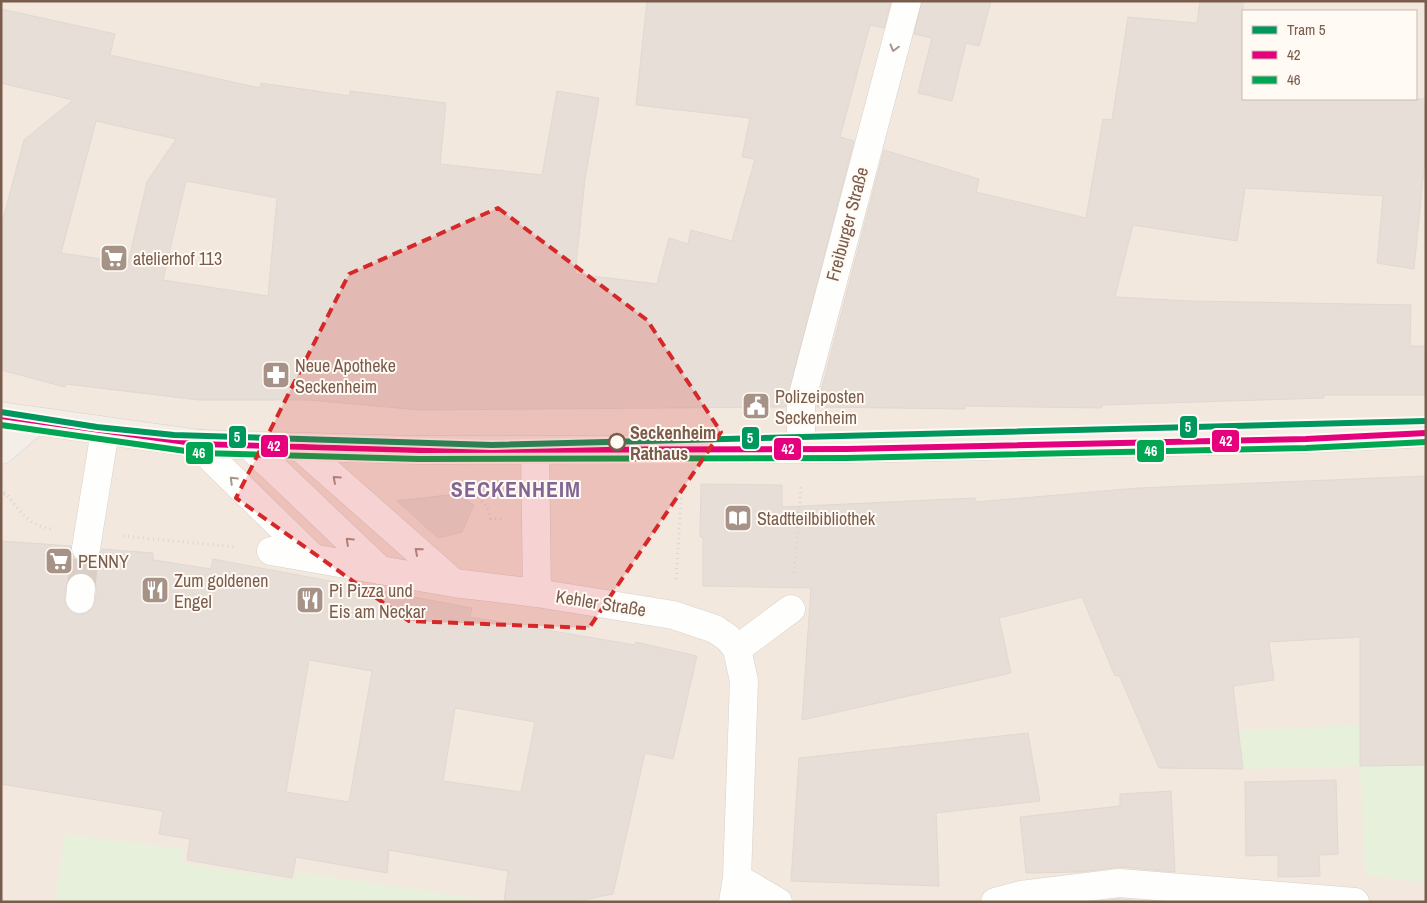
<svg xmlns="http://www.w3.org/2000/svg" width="1427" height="903" viewBox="0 0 1427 903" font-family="'Archivo Narrow',sans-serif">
<rect width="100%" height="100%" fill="#f9f5f0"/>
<path fill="#f2e8de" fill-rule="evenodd" d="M1 1H1426V902H1ZM1243 11H1416V99H1243Z"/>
<path fill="#e7f0db" d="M1359 725 1361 766 1426 765V883L1365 875 1360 766 1243 769 1238 730Z
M65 834 184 849V863L295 881 297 872 500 902H55Z"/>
<path fill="#e6ded7" stroke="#e2d8d2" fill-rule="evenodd" d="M647 1H891L884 28 870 25 840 137 854 141 785 407 420 410 309 400H199L66 384 65 387 1 370V227L24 140 73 100 1 83V9L115 34 110 55 260 88 261 83 350 96V91L446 103 440 164 542 175 557 91 599 98 585 179 575 274 657 284 669 238 688 244 691 230 732 241 755 159 742 157 750 118 636 105ZM96 121 176 139 147 182 128 263 61 253ZM186 181 277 198 268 296 163 280Z
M922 1H991L979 46 966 43 952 101 918 93 932 38 914 34Z
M1200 1H1243V99H1426V150L1414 269 1377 263 1383 196 1245 188 1237 241 1133 225 1115 297 1189 301 1411 305 1410 346H1426V395H1324V398L1102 405 1101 408 965 406V409L817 407 884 150 979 179 976 192 1086 218 1103 119 1112 120 1128 17 1197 23Z
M1426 476V765L1360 766V637L1269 642 1274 680 1233 686 1243 769 1159 768 1119 675 1115 676 1082 597 999 618 1011 673 802 720 811 588 703 586V537H700L701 484 782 485V507L975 498 976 502 1138 488Z
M456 494 474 505 462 532 438 538 397 501Z
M1 541 71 546 72 554 76 560 84 563H91L98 558 102 549 153 553V560L211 569 213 559 472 608 470 617 635 645 636 642 697 656 673 759 645 753 613 894 572 902H504L508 871 389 850 387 873 296 857 292 878 187 860 190 839 159 834 163 811 1 784ZM82 572 90 576 95 582 97 589 93 608 87 613 79 615 71 611 66 605 64 598 68 579 74 574ZM309 660 372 671 349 802 286 792ZM455 708 535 722 521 792 443 781Z
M1028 733 1040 801 936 813 939 886 791 881 799 758Z
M1336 780 1338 854 1319 855 1320 876 1278 877V855L1246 856 1245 782Z
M1171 791 1175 872 1120 867 1081 872 1026 873 1020 817 1120 806V794Z
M1119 899 1157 902H1094Z"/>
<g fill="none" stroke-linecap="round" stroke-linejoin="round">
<path stroke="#d9cfc7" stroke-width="28" stroke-dasharray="28 14" stroke-linecap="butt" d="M81 588 86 548"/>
<defs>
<path id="minor" d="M200 444 212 459 311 556
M250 446 380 570
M301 448 454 583
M801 449V402L907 1
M535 450 537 593
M86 548 105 431
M271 551 454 583 537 593 673 615 715 629 728 638 737 649 744 681 737 878 733 902
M80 599 81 588
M737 649 791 609
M737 878 778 902
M995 902 1021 895 1119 883 1355 902"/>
<path id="major" d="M1 416 200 444 419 450 846 449 1306 439 1426 433
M1 450 34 422"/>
</defs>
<use href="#minor" stroke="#d7d1cb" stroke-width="29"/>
<use href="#major" stroke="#dad1cc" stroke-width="29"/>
<path stroke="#dcd5d0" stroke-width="3" stroke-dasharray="1 4" stroke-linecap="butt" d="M468 486 487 507 491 519H501
M1 488C18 507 27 527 54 529
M1 499 5 493
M123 536 236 547
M794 573 801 485
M676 579 682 485"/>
<use href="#minor" stroke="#fefefd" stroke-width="28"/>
<use href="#major" stroke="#f3eee8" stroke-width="28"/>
<defs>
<path id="bus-1" d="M1 416 200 444 419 450 846 449 1306 439 1426 433"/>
<path id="bus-2" d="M1 425 200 453 419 459 846 458 1306 448 1426 442"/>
</defs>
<use href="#bus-1" stroke="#fffaf3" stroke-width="10"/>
<use href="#bus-2" stroke="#fffaf3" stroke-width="10"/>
<use href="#bus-1" stroke="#e5007d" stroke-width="6"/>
<use href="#bus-2" stroke="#00a651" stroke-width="6"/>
<defs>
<path id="tram-1" d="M1 412 97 427 174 435 492 445 1426 421"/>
</defs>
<use href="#tram-1" stroke="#fffaf3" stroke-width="10"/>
<use href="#tram-1" stroke="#00975f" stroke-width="6"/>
</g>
<defs><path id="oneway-chevron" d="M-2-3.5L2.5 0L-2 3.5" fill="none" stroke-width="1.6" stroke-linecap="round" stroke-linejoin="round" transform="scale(1.25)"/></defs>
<g stroke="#a8958b">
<use href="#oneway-chevron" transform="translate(894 48) rotate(105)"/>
<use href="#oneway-chevron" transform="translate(336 479) rotate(-138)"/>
<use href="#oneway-chevron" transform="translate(233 480) rotate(-136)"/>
<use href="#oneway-chevron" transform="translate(349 541) rotate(-137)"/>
<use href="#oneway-chevron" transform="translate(418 551) rotate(-139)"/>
</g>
<path fill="#d62828" fill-opacity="0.2" stroke="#d62828" stroke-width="4" stroke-dasharray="10 6" stroke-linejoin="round" d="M498 208 647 320 721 432 589 628 409 621 236 498 349 274Z"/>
<defs>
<symbol id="supermarket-square" viewBox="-11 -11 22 22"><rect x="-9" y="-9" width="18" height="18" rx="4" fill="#a69286" stroke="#fffaf3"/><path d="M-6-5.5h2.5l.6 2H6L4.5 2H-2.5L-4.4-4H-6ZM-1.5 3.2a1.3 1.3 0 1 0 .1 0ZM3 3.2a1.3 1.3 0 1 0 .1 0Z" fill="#fff"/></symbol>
<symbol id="pharmacy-square" viewBox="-11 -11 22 22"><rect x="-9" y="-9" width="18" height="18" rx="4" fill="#a69286" stroke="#fffaf3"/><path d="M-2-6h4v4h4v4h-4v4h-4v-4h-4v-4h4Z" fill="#fff"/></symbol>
<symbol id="civic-square" viewBox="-11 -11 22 22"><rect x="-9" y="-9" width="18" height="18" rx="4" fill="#a69286" stroke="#fffaf3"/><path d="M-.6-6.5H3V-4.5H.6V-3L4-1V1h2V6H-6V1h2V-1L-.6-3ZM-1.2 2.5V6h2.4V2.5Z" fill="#fff"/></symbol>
<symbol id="library-square" viewBox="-11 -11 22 22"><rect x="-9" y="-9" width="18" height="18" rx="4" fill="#a69286" stroke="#fffaf3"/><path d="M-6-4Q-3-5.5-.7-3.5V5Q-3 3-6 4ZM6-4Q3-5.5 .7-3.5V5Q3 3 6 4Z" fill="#fff"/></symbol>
<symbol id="restaurant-square" viewBox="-11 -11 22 22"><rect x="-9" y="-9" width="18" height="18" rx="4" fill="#a69286" stroke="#fffaf3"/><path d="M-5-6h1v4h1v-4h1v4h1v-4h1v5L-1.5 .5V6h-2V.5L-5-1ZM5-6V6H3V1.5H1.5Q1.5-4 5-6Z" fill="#fff"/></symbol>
</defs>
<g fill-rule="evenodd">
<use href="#supermarket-square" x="98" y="242" width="32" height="32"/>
<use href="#pharmacy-square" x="260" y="359" width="32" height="32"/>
<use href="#civic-square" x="740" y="390" width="32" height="32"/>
<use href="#library-square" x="722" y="502" width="32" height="32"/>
<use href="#supermarket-square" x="43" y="545" width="32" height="32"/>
<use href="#restaurant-square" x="139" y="574" width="32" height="32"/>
<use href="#restaurant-square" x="294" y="584" width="32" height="32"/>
</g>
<circle fill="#fffaf3" stroke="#7a5c4d" stroke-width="2.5" cx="617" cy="442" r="8"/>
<g text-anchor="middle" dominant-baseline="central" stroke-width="4" stroke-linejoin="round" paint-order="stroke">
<g font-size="18" fill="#7a5c4d" stroke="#fffaf3">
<text transform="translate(847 224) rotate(-75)">Freiburger Straße</text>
<text transform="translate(601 603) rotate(9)">Kehler Straße</text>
</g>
<g font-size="18" fill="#7a5c4d" stroke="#fffaf3" text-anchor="start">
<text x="133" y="258">atelierhof 113</text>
<text x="295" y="365">Neue Apotheke<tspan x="295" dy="21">Seckenheim</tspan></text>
<text x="775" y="396">Polizeiposten<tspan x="775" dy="21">Seckenheim</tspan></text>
<text x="757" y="518">Stadtteilbibliothek</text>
<text x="78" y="561">PENNY</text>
<text x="174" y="580">Zum goldenen<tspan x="174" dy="21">Engel</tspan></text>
<text x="329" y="590">Pi Pizza und<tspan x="329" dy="21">Eis am Neckar</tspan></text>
</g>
<g font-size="18" font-weight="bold" fill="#7a5c4d" stroke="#fffaf3" text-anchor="start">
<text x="630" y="432">Seckenheim<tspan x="630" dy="21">Rathaus</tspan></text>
</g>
<g font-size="22" font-weight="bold" letter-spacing="1" fill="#846695" stroke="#fffaf3">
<text x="516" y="489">SECKENHEIM</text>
</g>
</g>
<g stroke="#fffaf3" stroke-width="2">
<rect x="1179" y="415" width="19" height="24" rx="5" fill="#00975f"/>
<rect x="228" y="425" width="19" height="24" rx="5" fill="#00975f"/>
<rect x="741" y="426" width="19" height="24" rx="5" fill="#00975f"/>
<rect x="1211" y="429" width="29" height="24" rx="5" fill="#e5007d"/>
<rect x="260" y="434" width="29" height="24" rx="5" fill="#e5007d"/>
<rect x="773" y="437" width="29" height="24" rx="5" fill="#e5007d"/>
<rect x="1136" y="439" width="29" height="24" rx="5" fill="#00a651"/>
<rect x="185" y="441" width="29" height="24" rx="5" fill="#00a651"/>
</g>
<g font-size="14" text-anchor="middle" font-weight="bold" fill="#fff">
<text x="1188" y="432">5</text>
<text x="237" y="442">5</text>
<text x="750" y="443">5</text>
<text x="1226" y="446">42</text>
<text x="274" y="451">42</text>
<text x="788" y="454">42</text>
<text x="1151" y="456">46</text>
<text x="199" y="458">46</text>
</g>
<rect width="1427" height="903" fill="none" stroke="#7a5c4d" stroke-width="5"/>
<rect x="1242" y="10" width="175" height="90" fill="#fffaf3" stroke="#cabbb1"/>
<rect x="1252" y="26" width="25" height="8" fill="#00975f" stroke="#cabbb1"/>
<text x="1287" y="35" font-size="15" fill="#7a5c4d">Tram 5</text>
<rect x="1252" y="51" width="25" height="8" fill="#e5007d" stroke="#cabbb1"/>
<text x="1287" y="60" font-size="15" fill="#7a5c4d">42</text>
<rect x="1252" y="76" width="25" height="8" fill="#00a651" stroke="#cabbb1"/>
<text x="1287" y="85" font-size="15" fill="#7a5c4d">46</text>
</svg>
